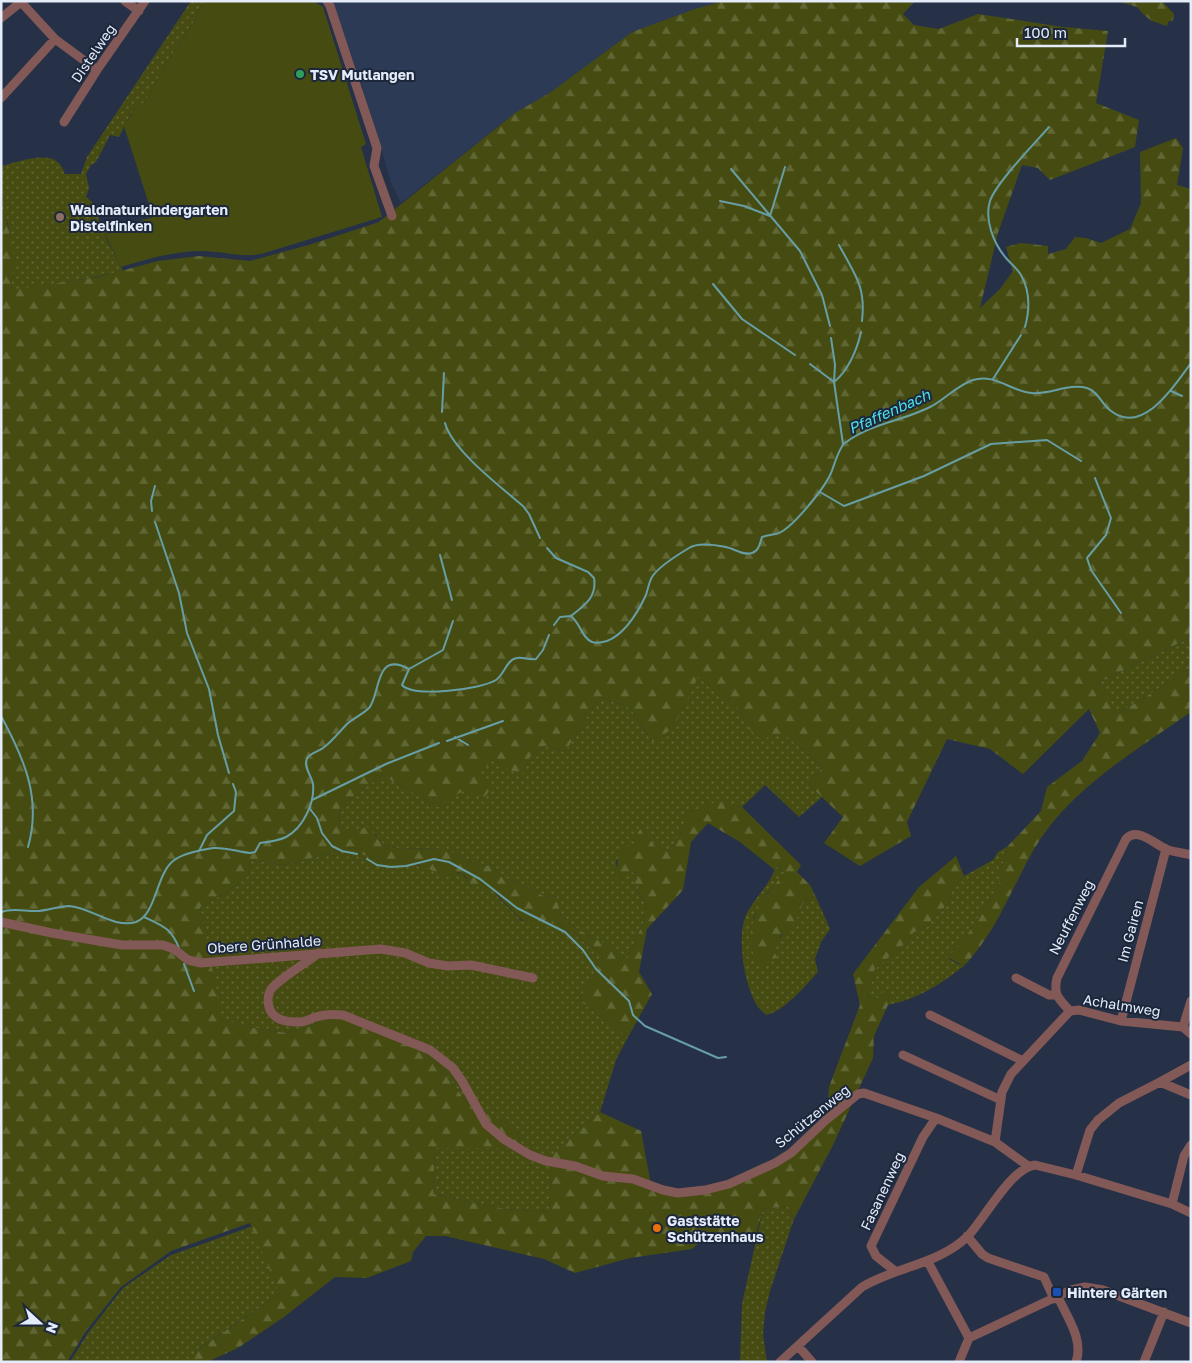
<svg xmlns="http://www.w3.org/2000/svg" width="1192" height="1363" viewBox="0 0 1192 1363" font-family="'Golos Text',sans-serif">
<defs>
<pattern id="grass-dots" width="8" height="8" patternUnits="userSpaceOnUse" patternTransform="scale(1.25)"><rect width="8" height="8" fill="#464c11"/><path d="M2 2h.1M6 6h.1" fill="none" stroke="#616635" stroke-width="1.8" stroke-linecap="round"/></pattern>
<pattern id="forest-firs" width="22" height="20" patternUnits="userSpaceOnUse" patternTransform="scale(1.25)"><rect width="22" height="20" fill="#464c11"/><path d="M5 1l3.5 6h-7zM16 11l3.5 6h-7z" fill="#616635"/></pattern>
</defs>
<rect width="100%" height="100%" fill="#263147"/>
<path fill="#2c3a55" d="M332 1H724L695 9 632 32 551 92 515 113 401 203 392 185 360 79Z"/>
<path fill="url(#grass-dots)" d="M191 1H204L193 23 163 68 156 83 145 102 136 107 129 117 119 137 110 135 96 162 91 165 86 174 89 188 86 197 92 202 107 240 123 271 90 278 11 291 14 261 8 224 3 209 1 166C15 163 44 152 56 161 61 164 63 169 65 174H81L87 157Z
M1191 637V670L1181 671 1173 680 1117 714 1098 686 1100 682Z
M699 674 740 710 746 726 784 734 823 767 808 784 822 797 799 817 765 785 742 807C717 801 707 802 685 814V825L676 840 673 852 655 846 641 828 636 844 616 861 617 871C626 873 633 871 642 874L643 876 637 891 647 906 644 911 643 923 626 962H623C617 955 611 948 603 943 590 935 570 928 561 914 559 910 558 902 556 896L545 897 520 883 502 877 493 865 481 866 445 849 398 848 385 846 375 834 344 833 339 826 340 806 382 775 438 807 494 759 521 776 530 757 544 746 565 752 600 697 630 708 652 741 673 728Z
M355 847 357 853 374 858 380 865C401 862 422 862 440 874 459 872 462 870 472 887L480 883 493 889 499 898 522 921H545L553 915 559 923 603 955 601 964 579 1000 628 1037 616 1060 600 1112 552 1155 549 1212 505 1209 433 1194 435 1148H521L518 1130 465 1100 430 1054 323 1022 286 1033 248 1027 221 1019 200 907 227 892 248 876 250 860 284 865Z
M1007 847 1006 854 1001 868 1002 878 986 906 963 941 947 958 958 964 965 965C941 984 918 999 888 1005L889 992 886 989 878 998 871 999 867 994C869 986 875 978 874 970L909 940 914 932 927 927 934 917 949 903 952 890 964 876 993 860 998 852Z
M776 866 786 874 768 892 753 918 773 950 774 945 797 918 803 902 815 895 830 929 821 942 815 959 818 972C805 986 785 1011 766 1015 764 1012 760 1010 758 1007 744 986 735 933 748 911 757 895 770 885 776 866Z
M788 1206 794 1219 770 1291 765 1312 763 1335 767 1362H744L740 1360 742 1304 763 1209Z
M253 1226 280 1294 195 1351V1362H70L88 1333 123 1288 171 1255Z"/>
<path fill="url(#forest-firs)" d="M724 1H915L903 14 914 25 939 29 978 14 1063 27 1108 31 1096 103 1139 120 1135 147 1050 180 1038 168 1022 165 998 233 980 308 1000 289 1013 271 1006 247 1021 243 1048 246V254L1066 249 1075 237 1086 238 1101 243 1130 229 1141 203 1140 152 1176 138 1183 148 1177 185 1191 189V637L1100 682 1098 686 1103 687 1117 714 1173 680 1181 671 1191 670V712C1138 749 1078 784 1041 838 1027 859 1017 883 1005 905 994 927 981 947 965 965 958 964 954 960 947 958L963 941 986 906 1002 878 1001 868 1006 854 1007 847 1041 811 1047 787 1082 761 1100 733 1089 709 1023 774 990 749 947 739 907 822 911 836 860 866 824 843 843 817 808 784 823 767 784 734 760 739 746 726 740 710 699 675 673 728 653 742 630 708 600 697 565 752 544 746 530 757 521 777 494 759 478 774 493 785 484 798 464 790 438 807 382 775 340 806 339 826 344 833 368 827 385 846 398 848 445 849 481 866 493 865 502 877 520 883 545 897 556 896C558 901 559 910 561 914 570 928 590 935 603 943 611 948 617 955 623 962H626L643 923 644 911 647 906 637 891 639 887 634 883 637 878 643 876 642 874C630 870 628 873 622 883L615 876C621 862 612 847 636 844L635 837 641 828 655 846 673 852 676 840 685 825V814L702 805 722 802 742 807 801 865 797 872 810 885 815 895 803 902 797 918 792 925V929L788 933 781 935 778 942 774 945 773 950 777 957 768 963 757 965C741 926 759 901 785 873L777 866 775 870 740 842 708 823 691 842 683 890 647 929 639 972 652 994 628 1037 579 1000 601 964 603 955 559 923 553 916C532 930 524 924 509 907 503 901 498 896 493 889H486L480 883 477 887H472L465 876 458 872 448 877 417 864 380 865 374 858 357 853 355 847 284 865 250 860 248 876 227 892 200 907 222 1019 248 1027 286 1033 323 1022 340 1019 430 1054 465 1100 518 1130 521 1148H435L433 1194 505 1209 549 1212 552 1155 600 1112 641 1131 651 1185 663 1190H705L775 1163 826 1120 829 1087 860 1005 853 974 919 887 956 856 964 876 952 890 949 903 934 917 927 927 914 932 909 940 874 970C875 978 869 986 867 995L871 999 878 998 886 988 889 992 888 1005 874 1036 873 1058 833 1145 794 1219 788 1206 763 1209 756 1234 699 1243 692 1249 630 1258 575 1273 544 1259 445 1236H426L413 1252 411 1261 367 1278 335 1277 284 1317 238 1348 207 1362H195L194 1352 280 1294 250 1223 171 1251 121 1287 86 1331 67 1362H1V190C3 214 12 235 14 259 14 269 12 280 11 290L98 277 158 261 199 256 250 261 312 244 379 222 515 113 551 92 632 32 695 9Z
M1117 1H1162L1174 14 1173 20 1168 22 1167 26 1152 21 1144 15 1137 7Z"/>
<path fill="#464c11" d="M204 1H313L323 7 366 144 361 147 382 217 261 254C240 258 220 250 198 251 171 252 147 259 121 267L104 232 153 217 124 126 136 107 145 102 156 83 163 68 193 23Z"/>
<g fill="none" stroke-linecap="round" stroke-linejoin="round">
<path stroke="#679ea5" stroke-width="2" d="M731 169 800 251 822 295 830 326
M720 201 744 206 770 216 785 167
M839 245C855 275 866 286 862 321
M713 284 742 319 795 355
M1025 327C1030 309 1030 291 1021 275 1017 268 1011 264 1006 258 994 244 984 220 990 201 996 183 1035 143 1049 127
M831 338 835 365 834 382 843 444
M810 364 834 382C848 371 857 350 861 332
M993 379 1021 335
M1171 391 1182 396
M442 412 444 373
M445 423C452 450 501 487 523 506L529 514 540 538
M1095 478 1111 518 1106 535 1087 558 1091 570 1121 613
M820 492 844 506 924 476 991 444 1047 440 1081 461
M152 511 151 501 155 486
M155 522 179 593 187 633 209 689 218 735 229 773
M547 548 556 558 588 572 594 578C597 597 585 605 571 616
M440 555 452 600
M554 625 560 617 571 616C580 623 582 638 592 642 597 644 602 642 607 641 625 634 638 612 646 595 648 589 649 582 652 577 658 567 679 554 689 548 698 542 716 545 726 547 735 549 744 556 752 553 759 551 760 543 762 537 767 535 771 535 776 534 791 531 825 487 831 473 834 466 839 447 845 443 871 423 904 421 932 406 946 398 958 385 973 380 994 373 1011 391 1031 393 1050 395 1068 383 1087 388 1098 391 1102 405 1111 411 1143 436 1175 385 1191 363
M409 669 443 650 453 621
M1 716C24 758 42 799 28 847
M455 737 468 745
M447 741 503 721
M312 800 386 764 439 743
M310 809 317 818 322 833 332 846 342 851 357 854
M199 851 207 835 234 811 236 792 233 784
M367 859 377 865 391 867 406 866 434 859 449 862 480 879 517 908 565 932 583 950 596 969 629 1001 633 1015 645 1026 718 1058 726 1057
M1 912C14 907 26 912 39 911 49 910 60 906 69 906 90 907 114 929 136 922 156 915 156 875 173 861 183 853 200 850 213 848 226 847 238 852 250 853L255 852 260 843C269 842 278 841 286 837 303 828 315 803 313 784 312 777 303 766 307 759 309 753 318 752 323 748 332 742 339 732 347 724 354 718 363 714 369 708 381 694 374 650 409 669L402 685C414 698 482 689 496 680 504 675 507 659 517 658 523 657 529 660 536 659L543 650 549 635
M144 917C163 926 171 928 179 948
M184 964 194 991"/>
<path stroke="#825956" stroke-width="9" d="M20 1 55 39 97 70
M125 1 139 11
M327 1 330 6 377 148 374 166 392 216
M1 18 21 2
M1 98 55 39
M64 122 97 70 145 1
M1 922 52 933 122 945H163L174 949 188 960 201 963 381 949 405 953 429 963 448 966 471 965 533 978
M319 953C309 961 274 982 270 991 267 997 268 1005 270 1010 275 1020 287 1022 297 1022 305 1023 309 1019 316 1017 325 1014 333 1014 343 1015L430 1050 453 1068 462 1081 486 1124 505 1140 530 1155 546 1161 575 1166 603 1176 633 1179 663 1190 678 1193 705 1190 729 1184 775 1163 791 1153 826 1120 858 1094 864 1093 936 1118 995 1142 1028 1166
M1016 978 1049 995H1056
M1070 1011C1059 999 1053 995 1057 978L1126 839C1138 826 1155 845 1168 850 1175 852 1183 853 1191 855
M930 1015 1023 1061
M1121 1021 1166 849
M1183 1027 1191 1001
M903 1055 1001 1100
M1160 1082 1191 1095
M995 1142 1002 1092 1011 1074 1070 1011 1079 1010 1121 1021 1183 1027 1191 1034
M1076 1175 1090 1130 1098 1120 1119 1103 1160 1082 1191 1065
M1172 1204 1184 1156 1191 1145
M967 1236 982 1254 988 1258 1044 1277 1054 1299
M928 1262 969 1338
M895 1271 876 1256 871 1246 923 1137 936 1118
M1058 1297C1067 1317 1084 1340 1076 1362
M969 1338 1071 1290 1085 1287 1103 1290 1191 1323
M798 1346 812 1362
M780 1362 862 1287C897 1266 938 1265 968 1236 985 1218 1011 1168 1035 1165L1076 1175 1172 1204 1191 1213
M959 1362 969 1338
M1144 1362 1164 1312"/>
</g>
<circle fill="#2e9e5b" stroke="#1c273c" stroke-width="2" cx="300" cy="74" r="5"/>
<circle fill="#8d6e63" stroke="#1c273c" stroke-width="2" cx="60" cy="217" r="5"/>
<circle fill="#e8710a" stroke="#1c273c" stroke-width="2" cx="657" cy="1228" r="5"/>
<rect fill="#1a4fb4" stroke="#1c273c" stroke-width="2" x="1052" y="1287" width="10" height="10" rx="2.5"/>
<g text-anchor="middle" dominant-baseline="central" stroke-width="4" stroke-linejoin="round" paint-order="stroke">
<g font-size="14" fill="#e4ecfa" stroke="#1c273c">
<text transform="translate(93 53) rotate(-56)">Distelweg</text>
<text transform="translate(1071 917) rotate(-63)">Neuffenweg</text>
<text transform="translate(1130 931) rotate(-75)">Im Gairen</text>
<text transform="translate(264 944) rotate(-4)">Obere Grünhalde</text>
<text transform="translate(1122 1005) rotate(9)">Achalmweg</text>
<text transform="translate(812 1116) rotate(-39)">Schützenweg</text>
<text transform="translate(882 1191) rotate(-65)">Fasanenweg</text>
</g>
<g font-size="14" font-weight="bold" fill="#e4ecfa" stroke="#1c273c" text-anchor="start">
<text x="310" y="74">TSV Mutlangen</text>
<text x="70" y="209">Waldnaturkindergarten<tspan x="70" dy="16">Distelfinken</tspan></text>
<text x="667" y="1220">Gaststätte<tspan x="667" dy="16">Schützenhaus</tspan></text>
<text x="1067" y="1292">Hintere Gärten</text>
</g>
<g font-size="15" font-style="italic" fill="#4ee1e6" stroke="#1c273c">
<text transform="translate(889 411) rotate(-24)">Pfaffenbach</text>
</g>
</g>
<rect width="1192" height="1363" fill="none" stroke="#e4ecfa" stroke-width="5"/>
<g transform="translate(40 1323) rotate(111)" stroke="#1c273c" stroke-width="4" paint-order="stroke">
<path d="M0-4L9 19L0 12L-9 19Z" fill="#e4ecfa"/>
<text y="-8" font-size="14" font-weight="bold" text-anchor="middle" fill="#e4ecfa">N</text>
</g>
<path d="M1017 38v8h108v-8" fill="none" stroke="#e4ecfa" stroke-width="2.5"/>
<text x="1024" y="38" font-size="15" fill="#e4ecfa" stroke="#1c273c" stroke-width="4" paint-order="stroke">100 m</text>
</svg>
